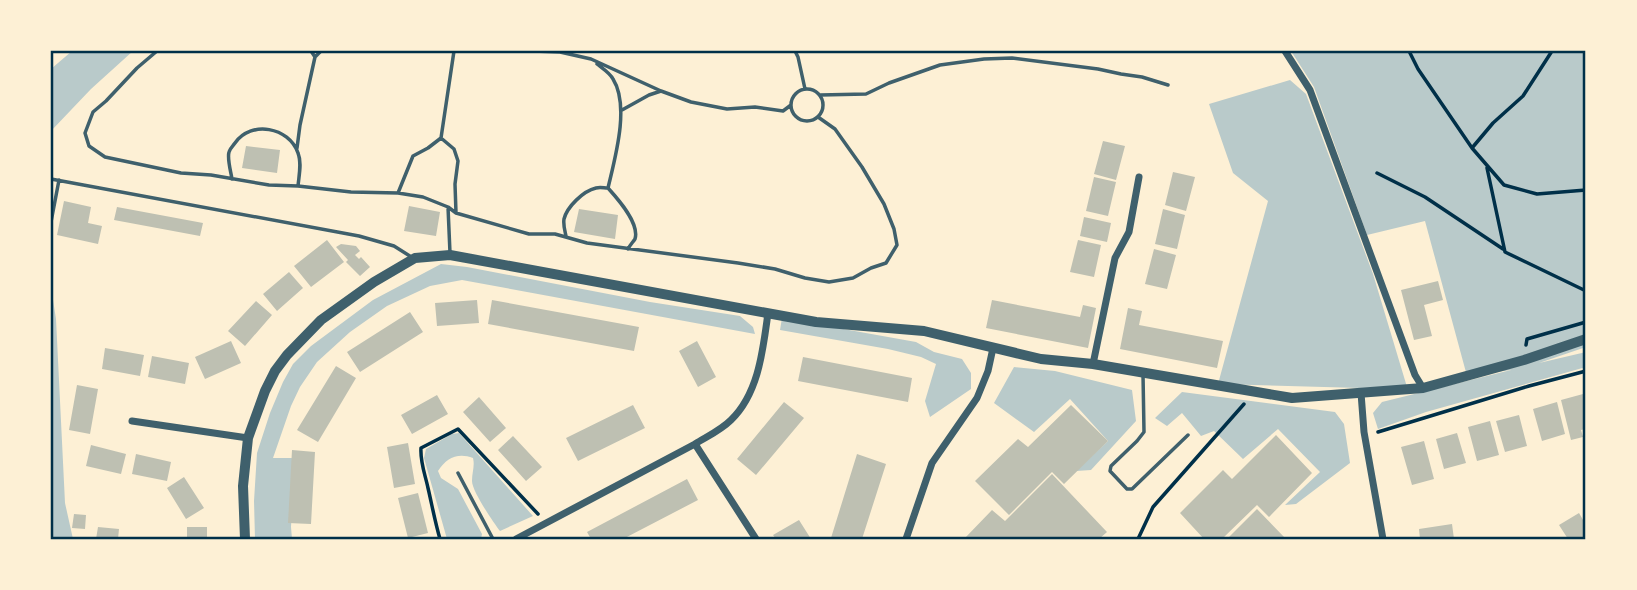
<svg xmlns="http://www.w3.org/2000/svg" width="1637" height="590" viewBox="0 0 1637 590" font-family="Cabin,sans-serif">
<rect width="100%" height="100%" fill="#fdf0d5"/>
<path fill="#b9caca" d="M72 51H133L91 89 51 131V69Z
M1291 51H1586V347L1539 363 1586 352V367L1426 412 1378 429 1373 413 1382 402 1511 370 1467 376 1425 221 1367 235 1314 87Z
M1290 80 1306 94 1373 274 1407 387 1360 388 1218 384 1268 201 1233 173 1209 104Z
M441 264 467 267 650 302 740 316 753 327 755 334 462 280 430 286 387 306 350 332 317 362 300 387 291 406 273 458H295L291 527 292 539H255L254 501 257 453 270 413 283 382 293 364 311 346 373 300Z
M51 287 56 319 65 503 73 539H51Z
M782 318 916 342 934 352 962 359 971 373V389L930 417 925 401 936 364 921 357 888 349 780 330Z
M1014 367 1055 371 1132 390 1136 421 1091 470 1076 471 1108 441 1070 399 1034 432 994 403Z
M1182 392 1335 412 1344 424 1350 463 1296 504 1285 505 1320 472 1278 429 1243 459 1214 431 1201 436 1182 413 1167 426 1155 418Z
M459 433 533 516 500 531C493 522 472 491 472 481 472 472 475 466 473 458 458 452 446 458 438 471L441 478 458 489 482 534 481 539H447L424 458 426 449 452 434Z"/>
<path fill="#bec0b2" d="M1103 141 1125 146 1116 180 1094 174Z
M246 146 280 150 277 173 242 168Z
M1173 172 1195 177 1186 211 1165 205Z
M1094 177 1116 182 1108 216 1086 211Z
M64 201 91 207 88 223 102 226 98 244 57 235Z
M409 206 440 212 436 236 404 231Z
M117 207 203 223 200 236 114 220Z
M579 209 618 215 615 239 574 232Z
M1163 209 1185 215 1177 249 1155 244Z
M1084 217 1111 223 1107 242 1080 236Z
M327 240 344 262 311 287 294 266Z
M1078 240 1101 245 1094 277 1070 272Z
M341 244 356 246 360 251 355 255 359 259 361 257 370 267 360 276 346 262 348 260 336 247Z
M1154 249 1176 255 1167 289 1145 284Z
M289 272 303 288 277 311 263 294Z
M1438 281 1443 300 1424 305 1432 336 1414 340 1401 290Z
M477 300 479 323 437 326 435 303Z
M492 300 639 327 634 351 488 324Z
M992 300 1080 317 1083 305 1096 308 1088 348 986 328Z
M256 301 272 315 245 346 228 331Z
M1128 308 1142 311 1139 325 1223 341 1217 368 1120 349Z
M410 312 423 332 360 372 347 352Z
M231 341 241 363 205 379 195 357Z
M697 341 716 377 698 387 679 351Z
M105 348 144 355 140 376 102 369Z
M152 356 189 363 185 384 148 377Z
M803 357 912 378 908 402 798 381Z
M336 366 356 378 318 442 297 430Z
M77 385 98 389 90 434 69 430Z
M1583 394 1586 405V429L1581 430 1583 437 1571 440 1561 400Z
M437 395 448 414 412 434 401 415Z
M479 397 506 428 490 442 463 412Z
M784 402 804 418 756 475 737 459Z
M1557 402 1565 434 1542 441 1533 409Z
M633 405 645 428 578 461 566 438Z
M1071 405 1108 441 1064 484 1052 472 1009 515 975 481 1018 439 1028 447Z
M1519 415 1527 446 1505 452 1496 421Z
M1490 421 1499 455 1477 461 1468 427Z
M1457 433 1466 463 1444 469 1436 439Z
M1276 435 1312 473 1269 517 1257 505 1222 539H1204L1180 513 1223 470 1232 479Z
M513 436 542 467 526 481 498 450Z
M1424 441 1434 479 1412 485 1401 447Z
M408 443 415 484 394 488 387 447Z
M91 445 126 454 121 474 86 466Z
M292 450 315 452 311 524 288 523Z
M136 454 171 462 167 481 132 474Z
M857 454 886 464 862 539H836L831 538Z
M1052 474 1107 532 1099 539H964L992 510 1005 521Z
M184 477 204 508 186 519 167 488Z
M687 479 698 500 623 539H591L587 532Z
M418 493 428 533 408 538 398 498Z
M1257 509 1286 539H1227Z
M1579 513 1586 525V539H1568L1559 525Z
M74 514 86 515 85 529 72 528Z
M799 520 811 539H776L773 535Z
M1452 524 1454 539H1420L1419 529Z
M98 527 119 529 118 539H96Z
M187 527H207V539H187Z"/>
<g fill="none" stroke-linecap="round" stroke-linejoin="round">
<path stroke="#003049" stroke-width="3.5" d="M1409 51 1418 69 1472 148 1504 185 1537 194 1586 190
M1472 148 1493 123 1523 96 1552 51
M1487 168 1505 252 1586 291
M1377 173 1425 197 1503 249
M1526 345 1527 339 1586 322
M1378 432 1529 386 1586 371
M440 539C435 522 432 505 428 488 425 474 420 462 421 448L458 429 538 514
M1138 539 1153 507 1244 404"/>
<path stroke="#3f606c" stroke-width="3.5" d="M157 51 137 68 106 101 93 112 85 133 89 146 105 157 181 173 211 175 269 185 298 186 351 192 398 193 423 197 448 207 450 253
M533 51 560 52 591 59 661 91 691 102 727 109 755 107 783 111 791 105
M795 51 798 57 805 89
M315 57 321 51
M597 64C602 68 610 73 613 79 630 106 615 158 608 188
M791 105a16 16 0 1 1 32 0a16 16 0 1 1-32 0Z
M820 95 866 94 889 83 940 65 984 59 1012 58 1098 69 1121 74 1142 77 1168 85
M622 110 649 95 661 91
M441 138 454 51
M297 148 300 125 315 57 311 51
M51 179 359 236 394 246 413 258
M232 179C231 172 227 159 229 152 230 148 233 146 235 143 251 120 289 127 298 153 302 163 299 175 298 186
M398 193 413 156 428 148 441 138 454 149 458 161 455 184 456 213
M448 207 456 213 529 234H555L587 243 738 263 775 269 805 278 829 282 853 278 871 268 886 263 897 245 894 229 884 204 862 167 835 129 818 117
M51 222 59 180
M566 236C565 231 563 225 564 219 567 207 583 191 596 188 600 187 604 188 608 188 617 198 640 223 635 239 633 242 630 245 628 249
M1143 374 1144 432 1137 441 1111 466 1110 471 1127 489H1132L1188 435
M458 473 493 539"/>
<path stroke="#3f606c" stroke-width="7" d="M1285 51 1310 90 1415 375 1423 388
M1093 364 1115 258 1129 232 1139 177
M1361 393 1364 432 1383 539
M132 421 248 438
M695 444 756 539
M516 539 695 444C708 436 721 430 731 420 759 393 763 349 768 313
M906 539 932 463 977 398 988 371 993 348"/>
<path stroke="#3f606c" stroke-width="10" d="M245 539 243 486 248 438 265 391 275 371 287 355 321 320 374 282 415 258 450 255 816 322 924 331 1041 359 1093 364 1292 398 1423 388 1524 360 1586 339"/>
</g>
<rect width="1637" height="590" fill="none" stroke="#fdf0d5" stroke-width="105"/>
<rect x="52" y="52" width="1532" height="486" fill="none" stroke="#003049" stroke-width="2.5"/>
</svg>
